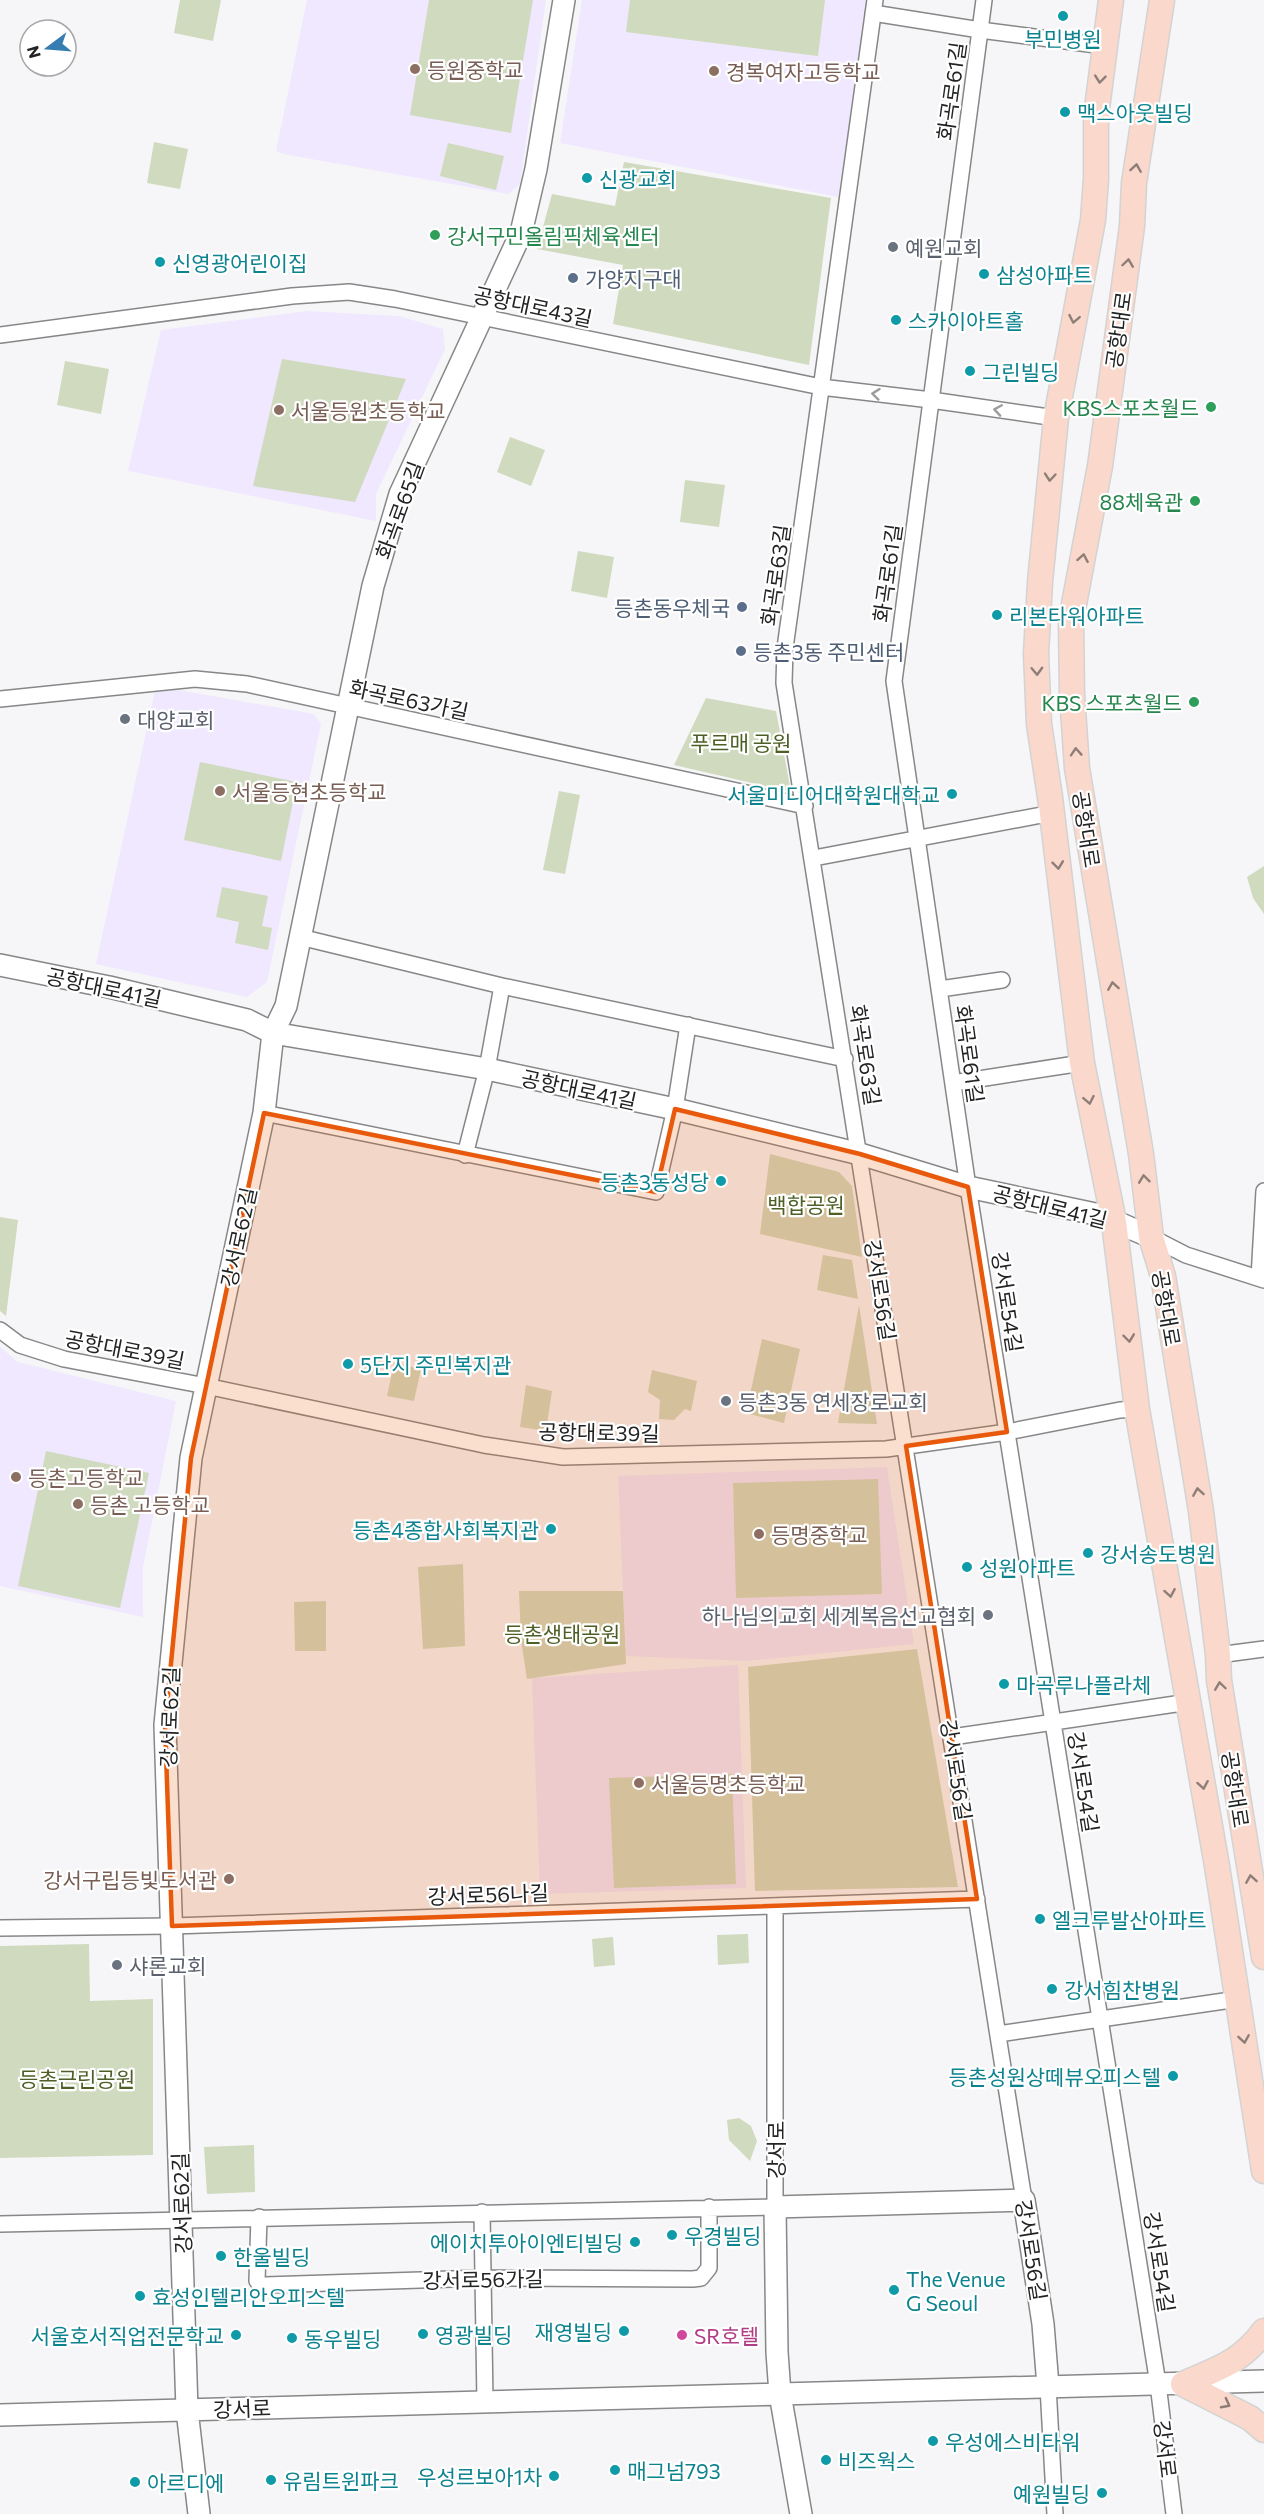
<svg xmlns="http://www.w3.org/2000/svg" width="1264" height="2514" viewBox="0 0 1264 2514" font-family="Commissioner,'Noto Sans KR',sans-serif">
<rect width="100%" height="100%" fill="#f6f6f8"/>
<path fill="#efe8fe" d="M307 0H546L520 184 508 194 283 154 276 151Z
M582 0H869L838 197 560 143Z
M307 311 399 316 443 329 445 349 376 494V521L128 471 161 330Z
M156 686 314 714 321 724 267 982 247 997 96 964Z
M0 1347 18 1362 176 1401 143 1567V1617L0 1586Z
M887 1467 914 1644 747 1661 626 1656 618 1476Z
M738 1665 746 1888 540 1894 532 1678Z"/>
<path fill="#d0dabe" d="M180 0H221L213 41 174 33Z
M429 0H533L511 133 410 115Z
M630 0H825L818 56 626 32Z
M154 142 188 149 180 189 147 183Z
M448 143 504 156 496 190 440 176Z
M624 162 831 198 809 365 613 324 623 265 537 249 552 194 615 206Z
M282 359 406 379 355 502 253 486Z
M65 361 109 369 101 414 57 405Z
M510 437 545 450 531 486 497 472Z
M685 480 725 485 719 527 680 522Z
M578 551 614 557 607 598 571 591Z
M706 698 776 711 791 792 674 765Z
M200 762 297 782 281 861 184 840Z
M559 791 580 795 565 874 543 870Z
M1264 866V914L1253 898 1247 877Z
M222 887 268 896 262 926 272 928 268 950 235 943 239 922 216 917Z
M770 1154 839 1172 852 1186 862 1257 760 1234Z
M0 1217 18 1220 6 1316 0 1311Z
M823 1255 852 1260 858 1299 817 1290Z
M859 1305 877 1424 838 1423Z
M762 1339 800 1349 784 1423 746 1413Z
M394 1363 421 1369 414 1401 387 1396Z
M652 1370 697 1381 691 1411 685 1409 674 1420 659 1419 660 1400 648 1392Z
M526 1385 552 1391 546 1431 520 1427Z
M46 1451 149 1473 120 1608 18 1586Z
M878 1479 882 1594 736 1598 733 1483Z
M463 1564 465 1646 423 1649 418 1567Z
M519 1591H623L626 1664 527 1679 521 1640Z
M326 1601V1651H295L294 1602Z
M917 1649 958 1887 755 1891 748 1667Z
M732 1774 736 1884 614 1888 609 1778Z
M748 1934 749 1963 718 1965 717 1935Z
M613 1937 615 1965 594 1967 592 1939Z
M89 1944 90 2001 153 1999V2155L0 2158V1946Z
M739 2118 751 2126 757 2141 750 2161 729 2140 727 2120Z
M254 2145 255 2192 207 2194 204 2147Z"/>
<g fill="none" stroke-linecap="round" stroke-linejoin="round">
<defs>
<path id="street" d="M875 0 785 648 784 683 1024 2200
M984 0 894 681 968 1187 1158 2384 1174 2514
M873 13 980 30 1104 46
M0 335 292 296 349 292 395 299 821 387 931 400 1056 418
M0 699 195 679 247 684 805 806
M814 858 1052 813
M300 937 502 986 487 1069 465 1155
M502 986 845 1059
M940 989 1002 980
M953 1083 1082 1063
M264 1113 656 1192 675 1109 688 1025
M1151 1237 1186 1255 1264 1280
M1259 1278 1264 1191
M0 1330 20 1345 64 1359 206 1386 484 1445 563 1457 886 1449 1007 1432 1120 1410 1137 1409
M1218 1655 1264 1649
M952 1737 1189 1702
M0 1928 172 1926 977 1899
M998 2034 1238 1999
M482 2212 485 2402
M259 2217 257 2281 260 2284 265 2285 483 2278 693 2279 701 2278 709 2268V2207
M0 2224 775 2207V1906
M1048 2386 1055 2514"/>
<path id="secondary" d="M0 965 109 987 247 1020 273 1033 487 1069 675 1109 860 1154 968 1187 1100 1215 1151 1237
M0 2415 1264 2381
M199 2514 187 2410 165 1725 191 1458 264 1113 273 1033 286 1006 373 586 400 494 521 233 536 169 564 0
M801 2514 780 2394 777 2352 775 2207 1024 2200 1043 2324 1048 2386"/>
<path id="primary" d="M1111 0 1096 116V179L1093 220 1056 418 1040 582 1036 654 1039 724 1050 797 1082 1063 1114 1222 1137 1409 1217 1866 1264 2171
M1162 0 1134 183 1132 226 1100 466 1071 620 1072 695 1077 768 1141 1154 1151 1237 1163 1276 1201 1511 1218 1655 1219 1680 1264 1957
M1183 2384C1219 2368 1240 2363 1264 2331
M1183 2384 1250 2418 1264 2430"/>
</defs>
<use href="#street" stroke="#878788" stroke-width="18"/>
<use href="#secondary" stroke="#878788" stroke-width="24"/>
<use href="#primary" stroke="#d3d3d3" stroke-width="27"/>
<use href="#street" stroke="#fff" stroke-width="15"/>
<use href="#secondary" stroke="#fff" stroke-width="21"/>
<use href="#primary" stroke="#fad8cc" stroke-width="24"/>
</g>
<defs><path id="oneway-chevron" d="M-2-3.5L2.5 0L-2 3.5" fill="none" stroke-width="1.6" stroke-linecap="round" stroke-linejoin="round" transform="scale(1.5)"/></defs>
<g stroke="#8e7e78">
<use href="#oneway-chevron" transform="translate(1100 79) rotate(96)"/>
<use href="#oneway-chevron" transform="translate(1136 168) rotate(-81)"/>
<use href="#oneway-chevron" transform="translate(1128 263) rotate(-82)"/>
<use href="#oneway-chevron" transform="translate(1074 319) rotate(101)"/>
<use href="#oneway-chevron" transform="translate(1050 477) rotate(95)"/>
<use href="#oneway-chevron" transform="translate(1083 558) rotate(-80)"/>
<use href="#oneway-chevron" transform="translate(1037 671) rotate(88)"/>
<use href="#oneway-chevron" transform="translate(1076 752) rotate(-94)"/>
<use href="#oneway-chevron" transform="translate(1058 865) rotate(83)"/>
<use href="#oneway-chevron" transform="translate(1113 986) rotate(-99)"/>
<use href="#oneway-chevron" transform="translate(1089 1100) rotate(79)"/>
<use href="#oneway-chevron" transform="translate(1144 1179) rotate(-97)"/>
<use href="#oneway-chevron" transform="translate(1129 1338) rotate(83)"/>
<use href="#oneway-chevron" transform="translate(1198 1492) rotate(-99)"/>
<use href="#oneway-chevron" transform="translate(1170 1593) rotate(80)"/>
<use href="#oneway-chevron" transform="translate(1220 1686) rotate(-98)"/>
<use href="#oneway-chevron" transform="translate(1203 1785) rotate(80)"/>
<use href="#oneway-chevron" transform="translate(1251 1879) rotate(-99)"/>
<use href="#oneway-chevron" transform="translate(1244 2039) rotate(81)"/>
<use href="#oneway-chevron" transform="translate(1226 2404) rotate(28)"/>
</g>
<g stroke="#9c9c9c">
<use href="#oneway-chevron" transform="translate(876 394) rotate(-174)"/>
<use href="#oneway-chevron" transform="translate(998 410) rotate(-171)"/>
</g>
<path fill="#e8590c" fill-opacity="0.2" stroke="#e8590c" stroke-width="4.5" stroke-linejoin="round" d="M675 1109 860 1154 968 1187 1007 1432 906 1446 977 1899 172 1926 165 1725 191 1458 264 1113 656 1192Z"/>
<g fill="#0f9aa8" stroke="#fff" stroke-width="2">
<circle cx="1063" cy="16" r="6"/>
<circle cx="1065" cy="112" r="6"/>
<circle cx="587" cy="178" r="6"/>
<circle cx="160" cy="262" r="6"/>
<circle cx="984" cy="274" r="6"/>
<circle cx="896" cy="320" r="6"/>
<circle cx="970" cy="371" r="6"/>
<circle cx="997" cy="615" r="6"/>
<circle cx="952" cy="794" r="6"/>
<circle cx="721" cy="1181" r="6"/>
<circle cx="348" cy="1364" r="6"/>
<circle cx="551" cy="1529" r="6"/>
<circle cx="1088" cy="1553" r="6"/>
<circle cx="967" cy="1567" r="6"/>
<circle cx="1004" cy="1684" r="6"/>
<circle cx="1040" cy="1919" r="6"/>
<circle cx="1052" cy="1989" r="6"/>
<circle cx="1173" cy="2076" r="6"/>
<circle cx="672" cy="2235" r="6"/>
<circle cx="635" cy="2242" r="6"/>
<circle cx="221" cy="2256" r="6"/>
<circle cx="894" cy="2290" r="6"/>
<circle cx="140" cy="2296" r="6"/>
<circle cx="624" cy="2331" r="6"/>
<circle cx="423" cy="2334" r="6"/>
<circle cx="236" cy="2335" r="6"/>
<circle cx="292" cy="2338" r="6"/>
<circle cx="933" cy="2441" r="6"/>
<circle cx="826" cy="2460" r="6"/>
<circle cx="615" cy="2470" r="6"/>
<circle cx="554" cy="2476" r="6"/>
<circle cx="271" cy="2480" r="6"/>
<circle cx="135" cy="2482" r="6"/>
<circle cx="1102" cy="2493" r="6"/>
</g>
<g fill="#8d6e63" stroke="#fff" stroke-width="2">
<circle cx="415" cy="69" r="6"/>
<circle cx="714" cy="71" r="6"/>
<circle cx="279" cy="410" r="6"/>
<circle cx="220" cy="791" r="6"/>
<circle cx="16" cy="1477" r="6"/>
<circle cx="78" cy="1504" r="6"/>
<circle cx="759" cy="1534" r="6"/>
<circle cx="639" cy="1783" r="6"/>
<circle cx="229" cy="1879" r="6"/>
</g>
<g fill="#2e9e5b" stroke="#fff" stroke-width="2">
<circle cx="435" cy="235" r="6"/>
<circle cx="1211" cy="407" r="6"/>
<circle cx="1195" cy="501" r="6"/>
<circle cx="1194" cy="702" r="6"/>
</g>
<g fill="#6b7280" stroke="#fff" stroke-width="2">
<circle cx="893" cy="247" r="6"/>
<circle cx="125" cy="719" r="6"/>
<circle cx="726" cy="1401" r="6"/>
<circle cx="988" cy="1615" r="6"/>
<circle cx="117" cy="1965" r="6"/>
</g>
<g fill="#5c6f8a" stroke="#fff" stroke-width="2">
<circle cx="573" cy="278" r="6"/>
<circle cx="742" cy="607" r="6"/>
<circle cx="741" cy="651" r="6"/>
</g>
<circle fill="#d1479c" stroke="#fff" stroke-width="2" cx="682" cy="2335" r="6"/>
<g text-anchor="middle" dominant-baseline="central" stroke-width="4.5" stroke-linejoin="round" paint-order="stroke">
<g font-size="21" fill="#0d838f" stroke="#fff" text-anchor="start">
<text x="1063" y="38" text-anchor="middle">부민병원</text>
<text x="1077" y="112">맥스아웃빌딩</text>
<text x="599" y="178">신광교회</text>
<text x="172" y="262">신영광어린이집</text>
<text x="996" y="274">삼성아파트</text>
<text x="908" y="320">스카이아트홀</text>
<text x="982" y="371">그린빌딩</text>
<text x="1009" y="615">리본타워아파트</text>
<text x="940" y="794" text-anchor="end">서울미디어대학원대학교</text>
<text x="709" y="1181" text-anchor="end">등촌3동성당</text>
<text x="360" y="1364">5단지 주민복지관</text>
<text x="539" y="1529" text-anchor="end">등촌4종합사회복지관</text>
<text x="1100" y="1553">강서송도병원</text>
<text x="979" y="1567">성원아파트</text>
<text x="1016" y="1684">마곡루나플라체</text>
<text x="1052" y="1919">엘크루발산아파트</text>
<text x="1064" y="1989">강서힘찬병원</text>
<text x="1161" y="2076" text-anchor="end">등촌성원상떼뷰오피스텔</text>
<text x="684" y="2235">우경빌딩</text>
<text x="623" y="2242" text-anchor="end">에이치투아이엔티빌딩</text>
<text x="233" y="2256">한울빌딩</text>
<text x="906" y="2278">The Venue<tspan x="906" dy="24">G Seoul</tspan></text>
<text x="152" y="2296">효성인텔리안오피스텔</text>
<text x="612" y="2331" text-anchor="end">재영빌딩</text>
<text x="435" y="2334">영광빌딩</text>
<text x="224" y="2335" text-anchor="end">서울호서직업전문학교</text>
<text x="304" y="2338">동우빌딩</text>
<text x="945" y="2441">우성에스비타워</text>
<text x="838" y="2460">비즈웍스</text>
<text x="627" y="2470">매그넘793</text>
<text x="542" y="2476" text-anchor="end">우성르보아1차</text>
<text x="283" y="2480">유림트윈파크</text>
<text x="147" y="2482">아르디에</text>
<text x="1090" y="2493" text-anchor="end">예원빌딩</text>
</g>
<g font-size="21" fill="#785e54" stroke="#fff" text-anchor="start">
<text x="427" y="69">등원중학교</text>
<text x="726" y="71">경복여자고등학교</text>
<text x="291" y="410">서울등원초등학교</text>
<text x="232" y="791">서울등현초등학교</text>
<text x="28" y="1477">등촌고등학교</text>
<text x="90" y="1504">등촌 고등학교</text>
<text x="771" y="1534">등명중학교</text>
<text x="651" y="1783">서울등명초등학교</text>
<text x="217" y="1879" text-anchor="end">강서구립등빛도서관</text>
</g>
<g font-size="21" fill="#222323" stroke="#fff">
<text transform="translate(951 91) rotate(-82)">화곡로61길</text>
<text transform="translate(533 306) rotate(12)">공항대로43길</text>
<text transform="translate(1118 330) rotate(-82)">공항대로</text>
<text transform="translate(399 510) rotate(-70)">화곡로65길</text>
<text transform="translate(887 573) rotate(-82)">화곡로61길</text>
<text transform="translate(775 575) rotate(-82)">화곡로63길</text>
<text transform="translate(409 699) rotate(12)">화곡로63가길</text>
<text transform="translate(1087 829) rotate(81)">공항대로</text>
<text transform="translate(104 987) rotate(12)">공항대로41길</text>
<text transform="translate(970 1054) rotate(82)">화곡로61길</text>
<text transform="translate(866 1055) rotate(81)">화곡로63길</text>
<text transform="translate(579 1089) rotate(12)">공항대로41길</text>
<text transform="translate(1050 1206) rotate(14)">공항대로41길</text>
<text transform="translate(238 1237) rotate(-78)">강서로62길</text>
<text transform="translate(881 1290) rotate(81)">강서로56길</text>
<text transform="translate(1008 1302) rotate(81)">강서로54길</text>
<text transform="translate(1167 1308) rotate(80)">공항대로</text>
<text transform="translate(125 1349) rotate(11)">공항대로39길</text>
<text transform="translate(599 1432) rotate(1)">공항대로39길</text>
<text transform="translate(169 1717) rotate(-88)">강서로62길</text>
<text transform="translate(957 1770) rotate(81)">강서로56길</text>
<text transform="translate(1084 1782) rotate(81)">강서로54길</text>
<text transform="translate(1236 1789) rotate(81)">공항대로</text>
<text transform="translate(488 1894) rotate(-2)">강서로56나길</text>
<text transform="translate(775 2150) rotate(-90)">강서로</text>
<text transform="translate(181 2203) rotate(-92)">강서로62길</text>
<text transform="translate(1032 2250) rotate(81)">강서로56길</text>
<text transform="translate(1160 2262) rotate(81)">강서로54길</text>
<text transform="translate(483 2279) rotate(-1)">강서로56가길</text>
<text transform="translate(242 2408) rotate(-2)">강서로</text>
<text transform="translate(1166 2449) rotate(83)">강서로</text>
</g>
<g font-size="21" fill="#27864d" stroke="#fff" text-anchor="end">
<text x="447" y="235" text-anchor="start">강서구민올림픽체육센터</text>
<text x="1199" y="407">KBS스포츠월드</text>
<text x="1183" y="501">88체육관</text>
<text x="1182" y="702">KBS 스포츠월드</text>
</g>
<g font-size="21" fill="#5b616d" stroke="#fff" text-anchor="start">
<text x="905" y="247">예원교회</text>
<text x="137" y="719">대양교회</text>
<text x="738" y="1401">등촌3동 연세장로교회</text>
<text x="976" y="1615" text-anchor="end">하나님의교회 세계복음선교협회</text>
<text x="129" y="1965">샤론교회</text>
</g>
<g font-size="21" fill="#4e5e75" stroke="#fff" text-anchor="start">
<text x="585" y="278">가양지구대</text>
<text x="730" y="607" text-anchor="end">등촌동우체국</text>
<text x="753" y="651">등촌3동 주민센터</text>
</g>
<g font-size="21" fill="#4e5f26" stroke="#fff">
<text x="741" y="742">푸르매 공원</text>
<text x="806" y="1204">백합공원</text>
<text x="562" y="1633">등촌생태공원</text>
<text x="77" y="2078">등촌근린공원</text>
</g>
<g font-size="21" fill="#b23c85" stroke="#fff" text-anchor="start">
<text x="694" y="2335">SR호텔</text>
</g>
</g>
<g transform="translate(48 48) rotate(254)"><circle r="28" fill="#ffffff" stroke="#a7a7a7" stroke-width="1.5"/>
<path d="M0-4.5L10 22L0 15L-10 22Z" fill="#367eb2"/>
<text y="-9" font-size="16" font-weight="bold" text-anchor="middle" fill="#222323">N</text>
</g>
</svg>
